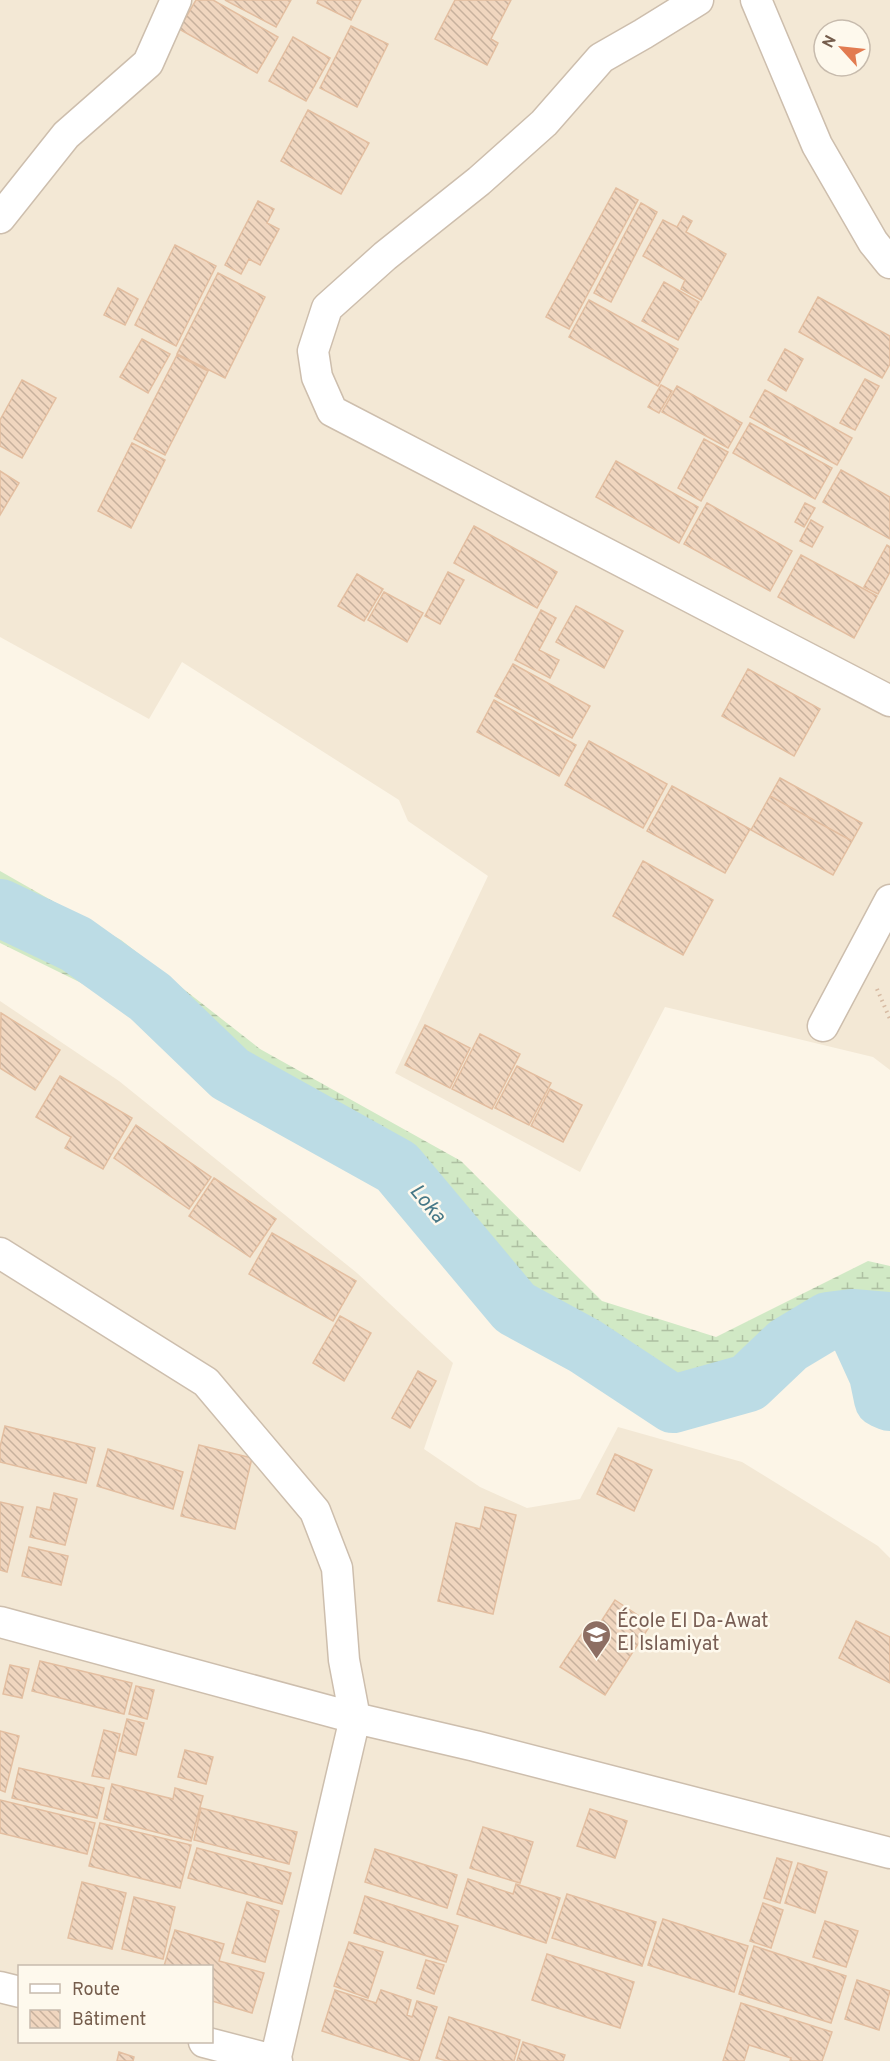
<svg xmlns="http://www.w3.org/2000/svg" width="890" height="2061" viewBox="0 0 890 2061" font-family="Overpass,sans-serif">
<defs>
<pattern id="wetland-marsh" width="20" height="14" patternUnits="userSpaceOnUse" patternTransform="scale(1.5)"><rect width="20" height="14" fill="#d1e9c5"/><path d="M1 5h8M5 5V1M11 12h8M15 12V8" fill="none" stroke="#aec0a2"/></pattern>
<pattern id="building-back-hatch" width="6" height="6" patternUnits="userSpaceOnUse" patternTransform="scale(1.5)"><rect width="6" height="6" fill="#f0d6bf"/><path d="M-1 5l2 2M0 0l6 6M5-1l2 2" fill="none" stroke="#c7b19d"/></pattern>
</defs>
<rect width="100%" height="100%" fill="#fcf5e7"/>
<path fill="#f3e8d5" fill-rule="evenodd" d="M0 0H890V1070L873 1057 665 1007 580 1172 395 1073 488 876 408 821 399 800 182 662 149 719 0 637ZM824 30H860V66H824Z
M0 1001 119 1081 357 1273 453 1363 424 1449 480 1487 527 1508 580 1499 618 1427 742 1462 878 1546 890 1558V2061H0ZM20 1966H212V2042H20Z"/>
<path fill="url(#wetland-marsh)" d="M0 871 121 940 260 1049 461 1161 602 1301 716 1337 868 1261 890 1266V1426L871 1420 839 1341 766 1396 671 1412 509 1319 383 1191 221 1099 124 1004 0 943Z"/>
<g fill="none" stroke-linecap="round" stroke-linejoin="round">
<path stroke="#bcdce5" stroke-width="58" d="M0 908 76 944 150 997 230 1074 397 1167 515 1308 585 1346 673 1404 748 1383 788 1345 828 1321 852 1318 890 1321
M852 1318 878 1375 883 1399 890 1402"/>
</g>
<path fill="url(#building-back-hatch)" stroke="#e3bea0" stroke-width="1.5" d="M196 0H213L278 37 257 73 179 29Z
M225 0H291L276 27Z
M318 0H361L351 20 317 3Z
M455 0H511L491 39 498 43 487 65 435 39Z
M351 26 388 44 357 107 320 88Z
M293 37 330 58 306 101 269 81Z
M308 110 369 143 341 194 281 161Z
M616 188 638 200 569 329 546 317Z
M258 201 274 209 267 223 279 229 260 265 249 259 241 274 225 265Z
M641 203 657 212 611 302 594 293Z
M683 216 692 221 686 232 726 254 701 300 681 289 685 280 643 256 663 220 677 227Z
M175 245 216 266 176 346 135 325Z
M218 273 265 297 225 378 177 354Z
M664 282 699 302 678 340 642 321Z
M118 288 138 299 125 325 104 315Z
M818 297 890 336V364L882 378 799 332Z
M589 300 678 349 658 386 569 337Z
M142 339 170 354 148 393 120 377Z
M785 349 803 359 786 391 768 380Z
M177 355 208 371 165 455 134 439Z
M865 379 879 386 855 430 840 423Z
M22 380 56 398 22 458 0 446V420Z
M661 385 672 391 659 413 648 407Z
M677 386 742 423 728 448 662 412Z
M765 390 852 438 837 465 750 417Z
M750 423 832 468 815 499 733 453Z
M704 439 728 452 701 501 678 488Z
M132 443 165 460 131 528 98 511Z
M616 461 698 507 679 543 596 497Z
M841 470 890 497V539L823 502Z
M0 471 19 483 0 515Z
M707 503 792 551 770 591 684 544Z
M805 503 815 508 804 527 795 522Z
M811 520 823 527 812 547 800 541Z
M474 526 557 572 537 608 454 563Z
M887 545 890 547V572L878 594 864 587Z
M801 555 877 596 854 638 778 597Z
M448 572 464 580 440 624 425 616Z
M357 574 383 589 364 621 338 606Z
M384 592 423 613 407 642 368 620Z
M576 606 623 631 604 668 556 642Z
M541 610 556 618 539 650 559 660 550 678 515 660Z
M513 664 590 706 572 738 495 696Z
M748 669 820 709 794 756 722 716Z
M494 700 576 745 559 776 477 732Z
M589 741 667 784 643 828 565 785Z
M780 778 862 823 852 841 770 796Z
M672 786 750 829 725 873 647 831Z
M770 796 852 841 833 875 751 830Z
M643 861 713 900 683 955 613 916Z
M1 1013 60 1050 35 1090 0 1068Z
M425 1025 470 1048 450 1088 405 1065Z
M480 1034 520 1054 492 1109 452 1089Z
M517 1066 551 1083 529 1125 495 1108Z
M60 1076 132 1118 103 1169 65 1148 71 1137 36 1117Z
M550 1089 582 1105 563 1142 531 1126Z
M136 1125 211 1177 189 1209 114 1158Z
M214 1178 276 1219 250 1257 189 1216Z
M272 1233 356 1281 333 1321 249 1274Z
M340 1316 371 1333 344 1381 313 1363Z
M418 1371 436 1381 410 1428 392 1418Z
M5 1426 95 1448 86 1483 0 1462V1447Z
M199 1445 252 1458 235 1529 181 1516Z
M108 1449 183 1472 173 1509 97 1486Z
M615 1454 652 1470 634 1511 597 1494Z
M54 1493 77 1499 65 1545 30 1537 37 1507 50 1510Z
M0 1502 23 1507 7 1572 0 1570Z
M485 1507 516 1515 493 1614 438 1601 456 1523 480 1529Z
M29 1547 68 1556 61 1585 22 1576Z
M615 1600 651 1624 605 1695 560 1667 585 1629 593 1634Z
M856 1621 890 1637V1683L839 1658Z
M40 1661 132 1683 124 1714 32 1691Z
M10 1665 29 1669 22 1698 3 1694Z
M136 1686 154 1690 147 1719 129 1714Z
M127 1719 144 1723 136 1755 119 1751Z
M104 1730 120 1734 109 1779 92 1776Z
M0 1731 19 1736 5 1792 0 1790Z
M185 1750 213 1757 206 1784 178 1777Z
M19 1768 104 1788 97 1818 12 1798Z
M112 1784 173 1799 175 1788 203 1796 191 1841 104 1819Z
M0 1800 95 1823 87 1854 0 1833Z
M201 1808 297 1832 289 1864 194 1840Z
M590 1809 627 1821 615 1858 577 1846Z
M100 1823 191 1845 180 1888 89 1866Z
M483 1827 533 1842 520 1883 470 1868Z
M197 1848 291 1873 282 1904 188 1878Z
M375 1849 457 1875 447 1908 365 1882Z
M777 1858 792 1862 780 1903 764 1898Z
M798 1863 827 1872 815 1913 785 1903Z
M468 1879 513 1894 516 1884 560 1898 546 1943 457 1914Z
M82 1882 126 1893 112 1949 68 1938Z
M567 1894 656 1922 642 1966 552 1938Z
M365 1896 458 1926 446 1962 354 1933Z
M134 1897 175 1907 163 1959 122 1949Z
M247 1902 279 1911 265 1962 232 1953Z
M763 1903 783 1910 771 1948 750 1941Z
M663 1919 748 1946 734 1992 648 1965Z
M825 1921 858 1931 846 1967 813 1957Z
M175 1930 224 1944 219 1961 264 1973 252 2013 212 2001V1966H164Z
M349 1942 383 1952 368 1998 334 1986Z
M754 1946 846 1976 831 2023 739 1994Z
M547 1954 634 1982 620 2028 532 2000Z
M426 1960 444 1965 434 1994 417 1988Z
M857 1980 890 1991 879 2030 845 2019Z
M335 1990 376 2003 381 1990 411 2000 407 2015 412 2017 417 2001 437 2007 419 2061H413L322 2031Z
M741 2003 832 2032 822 2061H790L791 2058 749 2045 744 2061H723Z
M449 2017 520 2040 514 2061H447L436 2058Z
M523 2042 565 2055 563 2061H517Z
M119 2052 134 2057 133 2061H117Z"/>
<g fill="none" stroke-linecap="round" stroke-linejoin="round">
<defs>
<path id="minor" d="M698 0 643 34 601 58 544 123 479 181 385 256 327 308 313 351 317 377 332 411 890 701
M756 0 817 145 873 242 890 263
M0 218 66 135 148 63 176 0
M823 1026 890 900
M0 1253 206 1382 315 1511 337 1568 344 1660 355 1718 275 2061
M0 1622 355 1718 475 1746 890 1853
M0 1987 20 1992
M204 2042 277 2061"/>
</defs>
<use href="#minor" stroke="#cdbead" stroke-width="33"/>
<path stroke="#d6baa2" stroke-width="4" stroke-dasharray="1.5 4.5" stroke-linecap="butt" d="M877 989 890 1019"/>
<use href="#minor" stroke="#fff" stroke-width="30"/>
</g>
<defs>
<symbol id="school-pin" viewBox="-11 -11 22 30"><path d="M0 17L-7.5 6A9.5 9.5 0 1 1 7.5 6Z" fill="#8d6e63" stroke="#fef9ed"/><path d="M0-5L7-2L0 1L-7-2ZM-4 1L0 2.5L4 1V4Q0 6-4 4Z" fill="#fff"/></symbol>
</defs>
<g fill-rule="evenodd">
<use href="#school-pin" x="580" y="1618" width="33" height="45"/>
</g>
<g text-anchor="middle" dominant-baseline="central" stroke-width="5" stroke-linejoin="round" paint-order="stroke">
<g font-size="20" fill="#785e54" stroke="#fef9ed" text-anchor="start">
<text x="617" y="1622">École El Da-Awat<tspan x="617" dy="23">El Islamiyat</tspan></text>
</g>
<g font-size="21" font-style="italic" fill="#467887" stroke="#fef9ed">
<text transform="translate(427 1204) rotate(50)">Loka</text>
</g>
</g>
<rect x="18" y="1965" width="195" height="78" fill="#fef9ed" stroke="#c7bbad" stroke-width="1.5"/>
<rect x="30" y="1984" width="30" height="9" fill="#ffffff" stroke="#c7bbad" stroke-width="1.5"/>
<text x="72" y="1995" font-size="18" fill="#755d4c">Route</text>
<rect x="30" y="2010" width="30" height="18" fill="url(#building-back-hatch)" stroke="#c7bbad" stroke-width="1.5"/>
<text x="72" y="2025" font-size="18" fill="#755d4c">Bâtiment</text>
<g transform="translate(842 48) rotate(297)"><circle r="28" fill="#fef9ed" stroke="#c7bbad" stroke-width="1.5"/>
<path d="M0-4.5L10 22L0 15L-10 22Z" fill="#e27b50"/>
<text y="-9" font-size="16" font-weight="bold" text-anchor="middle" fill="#755d4c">N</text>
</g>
</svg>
